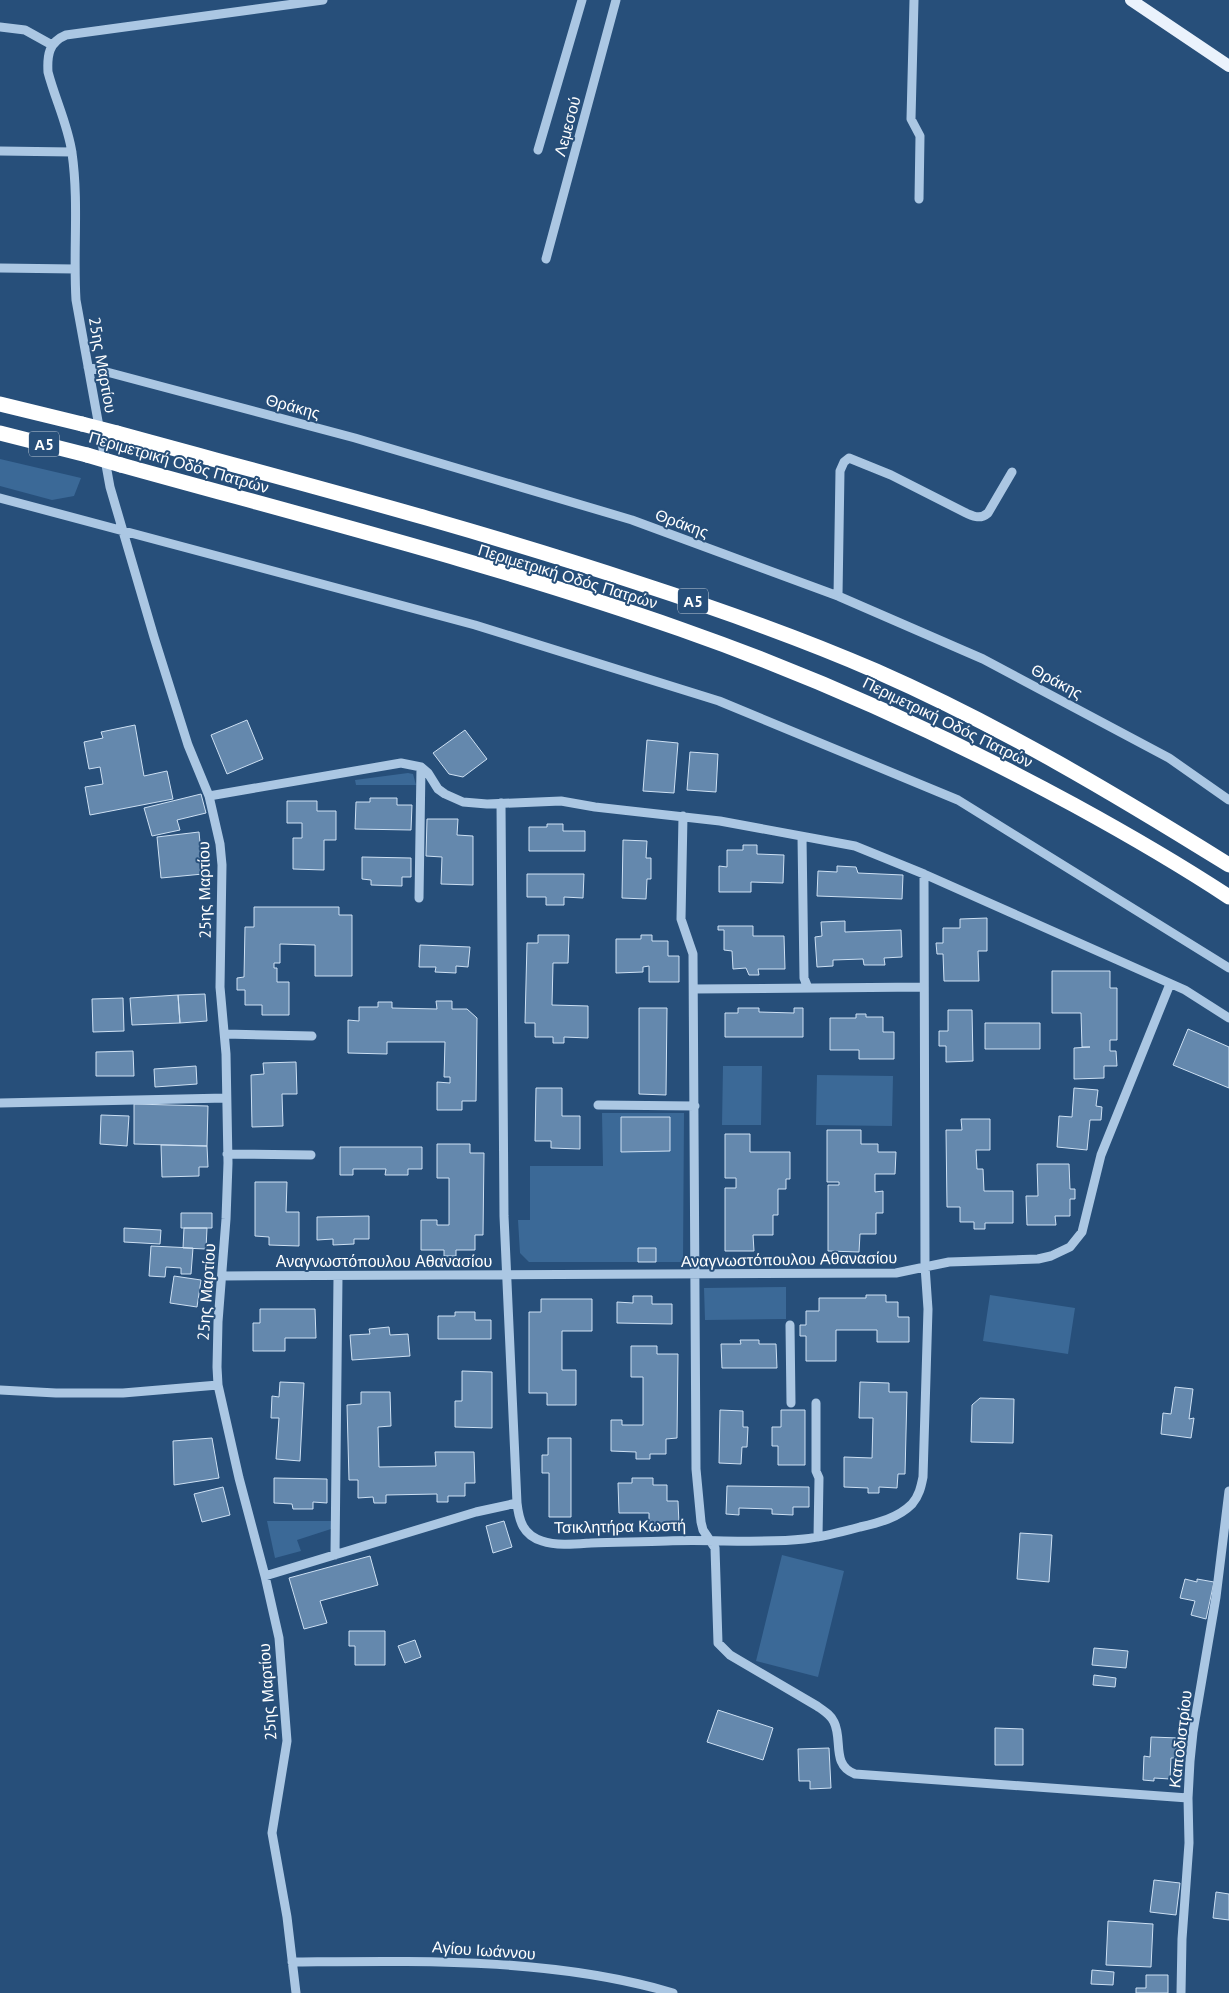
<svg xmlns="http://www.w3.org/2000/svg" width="1229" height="1993" viewBox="0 0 1229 1993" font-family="'PT Sans',sans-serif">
<rect width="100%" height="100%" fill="#274f7a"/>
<path fill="#3b6997" d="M0 459 81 478 74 496 52 500 0 486Z
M408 773 413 774 416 785H356L355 780Z
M723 1066H762L761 1125H722Z
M817 1075 893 1076 892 1126 816 1125Z
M602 1113H684L683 1262H529L520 1253 518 1220H530V1166H603Z
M786 1287V1319L705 1320 704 1288Z
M990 1295 1075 1308 1068 1354 983 1341Z
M267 1521H331V1529L297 1540 301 1551 275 1558Z
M782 1555 844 1571 818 1677 756 1661Z"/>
<path fill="#6488ad" stroke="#cde0f3" d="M247 720 263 759 227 774 211 735Z
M135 725 144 776 167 771 173 799 90 815 85 787 103 784 100 767 89 769 84 742 103 738 101 732Z
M465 730 487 759 463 777 449 774 433 753Z
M647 740 678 743 674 793 643 791Z
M690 752 718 754 716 792 687 790Z
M201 794 206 813 177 820 180 830 152 836 144 808Z
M370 798H397V805H412L411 830 355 829 356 802H370Z
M287 801H317V811H336V840H324V870L293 869V838H302V823H287Z
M427 819H458L457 835 473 836V885L441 884 442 857 426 856Z
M547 824H563V831H585V851H529V827H547Z
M199 832 203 874 161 878 157 837Z
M623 840 647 841 646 858H651V879H647L646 899 622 898Z
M743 845H757V854L784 855 783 883 751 882V892H719V866L727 867V850H743Z
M362 857 411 858V877H402V886L371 885V880L362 879Z
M837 866 856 867 858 873 903 875 902 899 817 896 818 871 837 872Z
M527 874H584L583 898 564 897V905H546V897H527Z
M254 907H339V915H352V976H315V945L280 944V963H274V968H277V982H289V1015H262V1005H245V990H237V978L244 977 245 927H254Z
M987 918V951H978L979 981H944L943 954H937L936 943H943V928H960V919Z
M845 921V932L901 930 902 957 884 958 885 965H864L863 959 833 960V966L817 967 815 937 822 936 821 922Z
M718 926H753V936H784L785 969H758L759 975H749L746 968 733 969 732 951 724 950V930H718Z
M538 935H569L568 963H553L552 1005 588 1006V1038L564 1037V1043H553V1037H535V1023H525L527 943H538Z
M641 935H652V941H668V956H679V982H649V966L643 967V972L616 973V939H641Z
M420 945 470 947 468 967 456 966V973L435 972 436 967H419Z
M1052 971H1110V988H1117V1040H1110V1051H1116L1117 1066H1104V1078L1074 1079V1048L1090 1047H1082L1081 1013H1052Z
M205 994 207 1021 180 1023 178 995Z
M178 995 180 1023 132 1025 130 998Z
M123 998 124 1031 93 1032 92 999Z
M436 1001H452V1009H467L477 1018 476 1101H462V1110H437V1082L450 1083V1077H444L445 1042H387V1054L348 1053V1020L359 1021V1007H378V1002H392V1008L437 1009Z
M639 1008H667L666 1095 639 1094Z
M738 1008H759V1012L794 1013V1008H803V1037H725V1013H738Z
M948 1010H972L973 1061 946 1062V1046H939V1031H948Z
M856 1014H866V1017H883V1032H894V1059H859V1050H830V1018H856Z
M985 1023H1040V1049H985Z
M1188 1029 1229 1047V1088L1173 1065Z
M133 1051 134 1076H96V1052Z
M296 1062 297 1094H282L283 1126 252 1127 251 1075 264 1074 263 1063Z
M196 1066 197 1084 155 1087 154 1069Z
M536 1088H562V1116H580V1149L551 1148V1141H535Z
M1074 1088 1098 1090 1096 1106 1102 1107 1101 1120H1090L1087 1150 1057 1147 1059 1116 1072 1117Z
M134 1104 208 1106 207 1146 134 1144Z
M101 1115 129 1116 127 1146 100 1144Z
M621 1117H670V1151L621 1152Z
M961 1119H990V1150H976L977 1169H983L984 1191H1013V1223H985V1229H974V1222H960V1207H947L946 1130H962Z
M827 1130H861V1144H878V1152H896L895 1174H875V1192L883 1191V1213H876V1234H860L859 1252 828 1251V1185H839V1182H827Z
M725 1134H750V1152H790V1179H786V1189H778V1215H773V1235H753L754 1251H725V1188H736V1178H725Z
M437 1144H470V1153H484L483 1235H475V1250H456V1256H444V1250H421V1220H437V1225H449V1178H437Z
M161 1145 207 1146 208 1167H199V1176L162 1177Z
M340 1147H422V1169H408V1175H385L386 1169H353V1175H340Z
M1037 1164H1069L1070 1189H1075V1199H1070V1216H1055L1056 1225H1027L1026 1196H1038Z
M255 1182H287L286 1212H299V1246L269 1245V1237L255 1236Z
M181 1213H212V1228H181Z
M369 1216V1239H354V1244L333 1245V1239L317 1240V1217Z
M124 1228 161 1230 160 1244 124 1242Z
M184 1228H207L206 1249 183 1248Z
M151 1246 193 1248 191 1274H181V1268L166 1267 165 1277 149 1276Z
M638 1248H656V1262H638Z
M174 1276 201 1280 197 1307 170 1303Z
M866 1295H886V1302H898V1317H909V1342H877V1330H836V1361H806V1336H800V1325H806V1311H819V1298H866Z
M633 1296H652V1304H672V1324L617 1323V1302L633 1303Z
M541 1299H592V1331H562V1370H576V1405H547V1393H529V1312H541Z
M260 1309H315L316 1338H285V1351H253V1323H260Z
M455 1312H475V1320H491V1339H438V1316H455Z
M389 1327 390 1335 408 1334 410 1356 352 1360 350 1335 370 1334 369 1329Z
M740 1340H759V1344H776L777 1368H722L721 1344H741Z
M631 1346H657V1354H678L677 1438 666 1439V1454H650V1459H636V1452L611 1451V1420H622V1425H643V1377H631Z
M462 1371 492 1372V1428L455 1427V1401H462Z
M280 1382 304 1383 300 1461 276 1459 279 1418H271L272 1396 279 1397Z
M860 1382 889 1383V1392H907L905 1474H898L897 1488 879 1487V1493H868V1488L844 1487V1457L872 1458 873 1418H859Z
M1175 1387 1193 1389 1189 1419 1194 1418 1191 1438 1161 1434 1163 1413 1171 1414Z
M361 1392H390L391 1426 378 1427 379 1467 436 1466 435 1452H474L475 1483H465V1496H448V1502H437V1494L386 1495V1503H374L373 1497 358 1498V1480H349L347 1405 361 1404Z
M980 1398 1014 1399 1013 1443 971 1442 972 1405Z
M720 1410 743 1411V1427H748L747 1447H742L741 1464 719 1463Z
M781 1410H805V1465H778V1446H772V1427H781Z
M212 1438 219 1478 174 1485 173 1441Z
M548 1438H571V1517H549V1473H542V1455H548Z
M274 1478 327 1479V1503L313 1502V1509H293L292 1504 274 1503Z
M632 1478H653V1485H667V1501H678L679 1524H649V1513H619L618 1483H632Z
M727 1486 809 1487V1507H793V1515L772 1514V1509L739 1508V1515L726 1514Z
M223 1487 230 1515 202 1522 194 1494Z
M504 1521 512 1547 493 1553 486 1526Z
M1020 1533 1052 1535 1049 1582 1017 1579Z
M370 1556 378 1585 320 1601 327 1623 304 1629 289 1578Z
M1185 1579 1197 1582V1579L1214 1582 1206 1619 1191 1615 1195 1601 1180 1598Z
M349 1631H385V1665H355V1646H349Z
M415 1640 421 1657 405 1663 398 1646Z
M1094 1648 1128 1651 1126 1668 1092 1665Z
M1094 1675 1116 1678 1115 1687 1093 1685Z
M718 1710 773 1728 763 1760 707 1742Z
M995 1728 1023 1729V1765H995Z
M1151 1737 1179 1738 1178 1758H1171L1170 1779 1154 1778V1781L1143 1780 1144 1756 1150 1757Z
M829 1748 831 1788 810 1789V1781H799L798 1749Z
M1154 1880 1180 1883 1176 1915 1150 1912Z
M1216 1892 1229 1894V1920L1213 1918Z
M1108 1921 1153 1924 1151 1967 1106 1965Z
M1092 1970 1114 1972 1113 1985 1091 1984Z
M1146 1975H1168V1993H1136V1988H1146Z"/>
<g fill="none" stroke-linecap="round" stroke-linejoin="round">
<path stroke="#abc7e3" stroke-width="9" d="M914 0 911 119 920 136 919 199
M0 27 25 30 52 45
M538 150 582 0
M0 151 72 152
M546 259 616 0
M0 268 75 269
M88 367 355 438 632 520 838 596 983 659 1169 758 1229 800
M0 498 475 625 719 701 958 800 1229 968
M838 596 840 471 844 462 849 458 891 475 964 512C972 516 980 520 988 513L1012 472
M209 796 401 763 421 767 428 773 438 789 445 794 463 802 487 804 561 801 595 807 720 821 855 846 924 874 1185 990 1229 1018
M501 803 504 1216 517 1503
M683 816 681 919 693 954 696 1469 701 1522 703 1530 715 1548 718 1643 730 1655 817 1706C824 1711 831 1715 834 1722 843 1740 831 1765 855 1774L1188 1798
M802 837 804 978 808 988
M419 898 421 767
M694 989 924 987
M225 1034 312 1036
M0 1103 226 1098
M598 1105 695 1106
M227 1154 311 1155
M222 1276 896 1273 949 1262 1038 1259 1051 1256 1070 1247 1082 1232 1101 1155 1170 984
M790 1325 791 1403
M0 1390 56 1393H123L218 1385
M816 1403V1471L819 1478 818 1537
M335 1555 338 1277
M265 1576 476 1512 517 1503C519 1521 523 1535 542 1541 557 1546 576 1544 591 1543 617 1542 642 1542 667 1541 713 1539 759 1544 804 1539 823 1537 842 1532 860 1527 878 1523 898 1518 912 1504 919 1496 921 1487 923 1477L928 1309 925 1266 924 874
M292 1962C416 1961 552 1957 673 1993
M296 1993 287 1917 272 1833 287 1741 279 1638 265 1576 239 1478 218 1385 217 1367 218 1322 226 1219 228 1163 226 1054 220 987 222 865 220 844 209 796 188 745 154 637 110 487 76 300C73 251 79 202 72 153 68 125 55 99 48 72 47 55 49 42 66 35L323 0
M1181 1993 1182 1939 1189 1843 1188 1798 1190 1761 1193 1732 1216 1597 1229 1491"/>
<path stroke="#eaf2fc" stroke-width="12" d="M1131 0 1229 66"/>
<path stroke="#fff" stroke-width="15" d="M0 404 82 424
M0 433 87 455
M117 433C292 481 467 526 638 583 718 609 798 637 876 671 999 725 1115 794 1229 865
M121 465C308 517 497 565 680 629 817 677 947 736 1074 805 1127 834 1179 864 1229 897"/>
<path stroke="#fff" stroke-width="15" d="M82 424 117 433
M87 455 121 465"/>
</g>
<g text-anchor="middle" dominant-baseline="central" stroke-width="4" stroke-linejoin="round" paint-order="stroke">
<g fill="#274f7a" stroke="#becad7" stroke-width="1">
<rect x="29" y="431.5" width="30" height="25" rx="4"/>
<rect x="678" y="588.5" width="30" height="25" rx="4"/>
</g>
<g font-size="15" font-weight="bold" fill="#fff">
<text x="44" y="444">Α5</text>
<text x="693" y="601">Α5</text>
</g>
<g font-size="16" fill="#fff" stroke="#274f7a">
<text transform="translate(567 126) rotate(-75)">Λεμεσού</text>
<text transform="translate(103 365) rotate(80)">25ης Μαρτίου</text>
<text transform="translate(293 406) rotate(15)">Θράκης</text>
<text transform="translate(179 462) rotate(16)">Περιμετρική Οδός Πατρών</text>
<text transform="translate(682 523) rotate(20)">Θράκης</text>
<text transform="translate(568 576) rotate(17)">Περιμετρική Οδός Πατρών</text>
<text transform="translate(1057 681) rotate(28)">Θράκης</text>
<text transform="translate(948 722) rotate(26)">Περιμετρική Οδός Πατρών</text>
<text transform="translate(204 890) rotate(-91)">25ης Μαρτίου</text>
<text transform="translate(789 1259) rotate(-1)">Αναγνωστόπουλου Αθανασίου</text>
<text x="384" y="1261">Αναγνωστόπουλου Αθανασίου</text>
<text transform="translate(206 1292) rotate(-86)">25ης Μαρτίου</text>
<text transform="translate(620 1526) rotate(-1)">Τσικλητήρα Κωστή</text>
<text transform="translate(267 1692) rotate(-94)">25ης Μαρτίου</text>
<text transform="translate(1180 1739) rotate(-83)">Καποδιστρίου</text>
<text transform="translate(484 1950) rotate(4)">Αγίου Ιωάννου</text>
</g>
</g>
</svg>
